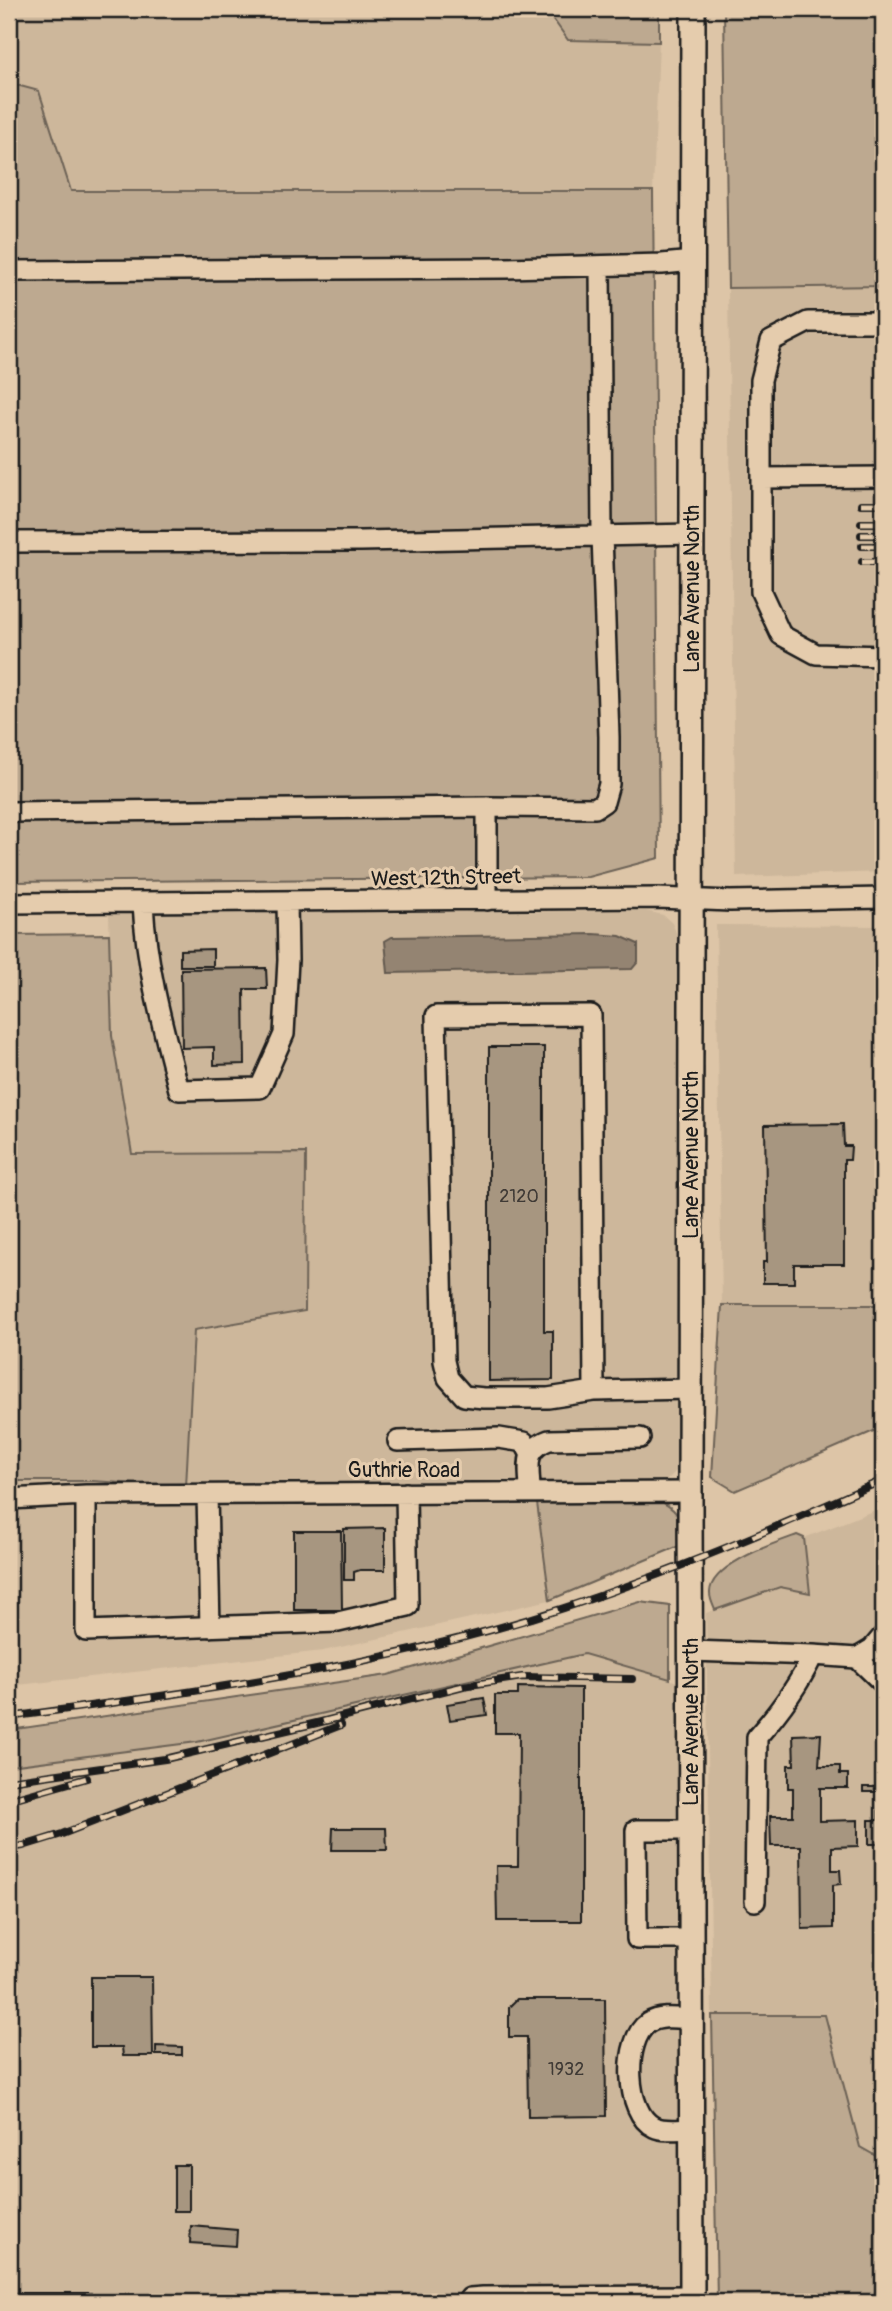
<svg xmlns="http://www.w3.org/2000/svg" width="892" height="2311" viewBox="0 0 892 2311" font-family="Pangolin,sans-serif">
<rect width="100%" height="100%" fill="#ddc5a7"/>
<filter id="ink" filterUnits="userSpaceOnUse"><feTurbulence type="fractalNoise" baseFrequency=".0143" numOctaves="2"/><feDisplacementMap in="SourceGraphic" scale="14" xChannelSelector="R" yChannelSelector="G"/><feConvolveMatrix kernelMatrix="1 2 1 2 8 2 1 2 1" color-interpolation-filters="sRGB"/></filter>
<g filter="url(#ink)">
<path fill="#cdb79b" d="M9 9H546L568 40 659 42 653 191H71L39 91 9 83Z
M883 286V872L736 877 728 288Z
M646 911 663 915 672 923 678 937 676 1471 664 1483 186 1487 194 1330 306 1153 132 1154 112 1036 109 913Z
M716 925 883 926V1305H722Z
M9 1481H92L108 1503H537L550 1600 323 1651 9 1686Z
M883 1507V2160L860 2147 825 2015H712L706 1613 780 1587 810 1593 804 1538Z
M584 1654 678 1682 682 1947 681 2302H9V1766L197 1742Z"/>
<path fill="#bda990" stroke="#6c6256" stroke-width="2" d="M546 9H659V42L568 40Z
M724 9H883V286L728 288Z
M9 83 39 91 71 191H653L659 858 588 877 9 882Z
M109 934 112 1036 132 1154 306 1153 305 1311 194 1330 186 1487 92 1481H9V935Z
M722 1305H883V1427L735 1491 712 1477Z
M655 1499C683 1511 679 1518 679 1546L550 1600 537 1503Z
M797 1535 804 1538 810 1593 780 1587 715 1610C713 1605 710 1599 710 1594 708 1565 775 1543 797 1535Z
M640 1602 670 1606V1679L584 1654 197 1742 9 1766V1730L388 1675Z
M712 2015H825L860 2147 883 2160V2260L873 2302H717Z"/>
<path fill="#948472" stroke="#645a50" stroke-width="2" d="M594 934 620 936 638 944V962L632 969 388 973 385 941 392 937Z"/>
<path fill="#a79680" stroke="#1c1c1c" stroke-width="2" d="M213 949V966H180V950Z
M266 968 267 989H244L245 1064 214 1065V1047L182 1048 181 969Z
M489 1047H544V1331H553V1380L489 1381Z
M843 1124 844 1146H851L850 1160H844V1264H794V1283H763V1262H767L765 1125Z
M385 1528V1570H360L354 1572V1580H344V1529Z
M294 1531H341L342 1610H294Z
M518 1687 581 1688V1921H497L496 1866H518L519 1733H495V1695H518Z
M484 1698 487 1715 450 1720 447 1704Z
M821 1734 819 1766H840V1774H848V1788H820V1821L858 1820V1846L832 1847V1870H840L841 1884 833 1885V1928L802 1929 801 1846H771L770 1816H793V1788H788V1765H794L793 1735Z
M878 1736H883V1844H869V1820H878V1792H863V1787H878Z
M333 1828H386L387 1850H332Z
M91 1977H152L153 2056H123L122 2047H91Z
M517 1999H605L606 2116 528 2117 527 2037H509V2007Z
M156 2046 182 2047V2055H156Z
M174 2165H189V2211H174Z
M191 2226 237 2230 236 2246 190 2243Z
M9 2293H91V2302H9Z"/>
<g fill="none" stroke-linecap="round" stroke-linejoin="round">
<defs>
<path id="minor" d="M9 271 506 268 662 264 693 261
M883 322H808L771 341 761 380V592L781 635 816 654 883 656
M761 478 883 477
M9 542 361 541 692 534
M9 812 487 807 595 808 604 802 609 784V737L602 535 600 266
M487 900V807
M9 903 658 898 730 901 883 898
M143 903C146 967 163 1028 179 1090L260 1088 284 1034 288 960 287 902
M594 1391 591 1015 436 1016 444 1361 448 1378 464 1396 484 1398H548L594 1391 691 1389
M398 1441 499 1438 524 1442 530 1453
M530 1492C530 1467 522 1450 549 1440L640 1438
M406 1493 408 1606 338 1622 86 1631V1495C287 1495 489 1492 690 1492
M207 1495 210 1627
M9 1499 86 1495
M691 1651 813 1655 857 1658 872 1649 883 1636
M857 1658 883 1683
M691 1830H636L637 1939H691
M755 1901 757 1737C779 1712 799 1685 813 1655
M691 2019C678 2018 660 2015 648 2023 623 2040 625 2113 654 2127 665 2132 680 2129 692 2129
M467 2302 470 2298 483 2297 692 2296"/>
<path id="major" d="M692 2302 690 1492 693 9"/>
</defs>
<use href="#minor" stroke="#1c1c1c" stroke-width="24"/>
<use href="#major" stroke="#1c1c1c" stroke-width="28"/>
<use href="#minor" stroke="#e5ccad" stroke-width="19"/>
<use href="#major" stroke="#e5ccad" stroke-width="23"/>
<defs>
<path id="rail" d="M861 504H883
M861 523H883
M861 535H883
M862 546H883
M862 562H883
M9 1717C195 1692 384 1667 564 1608 673 1572 778 1527 883 1480
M9 1781 165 1759 321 1722 463 1686 522 1677 632 1679
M9 1800 87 1778
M9 1848 23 1846 62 1834 341 1725"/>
</defs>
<use href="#rail" stroke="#1c1c1c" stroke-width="8"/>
<use href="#rail" stroke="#e5ccad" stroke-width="5" stroke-dasharray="16" stroke-linecap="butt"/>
</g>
</g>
<g text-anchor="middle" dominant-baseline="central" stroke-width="6" stroke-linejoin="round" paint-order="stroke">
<g font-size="18" fill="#3f3a35">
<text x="519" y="1196">2120</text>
<text x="566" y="2069">1932</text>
</g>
<g font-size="21" fill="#1c1c1c" stroke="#e5ccad">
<text transform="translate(692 589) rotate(-90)">Lane Avenue North</text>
<text transform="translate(446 878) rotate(-1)">West 12th Street</text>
<text transform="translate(691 1155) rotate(-90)">Lane Avenue North</text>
<text x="404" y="1470">Guthrie Road</text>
<text transform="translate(691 1722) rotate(-90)">Lane Avenue North</text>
</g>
</g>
<rect width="892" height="2311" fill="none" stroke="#e5ccad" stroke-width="35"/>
<rect x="18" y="18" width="857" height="2276" fill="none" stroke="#1c1c1c" stroke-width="2.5" filter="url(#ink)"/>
</svg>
